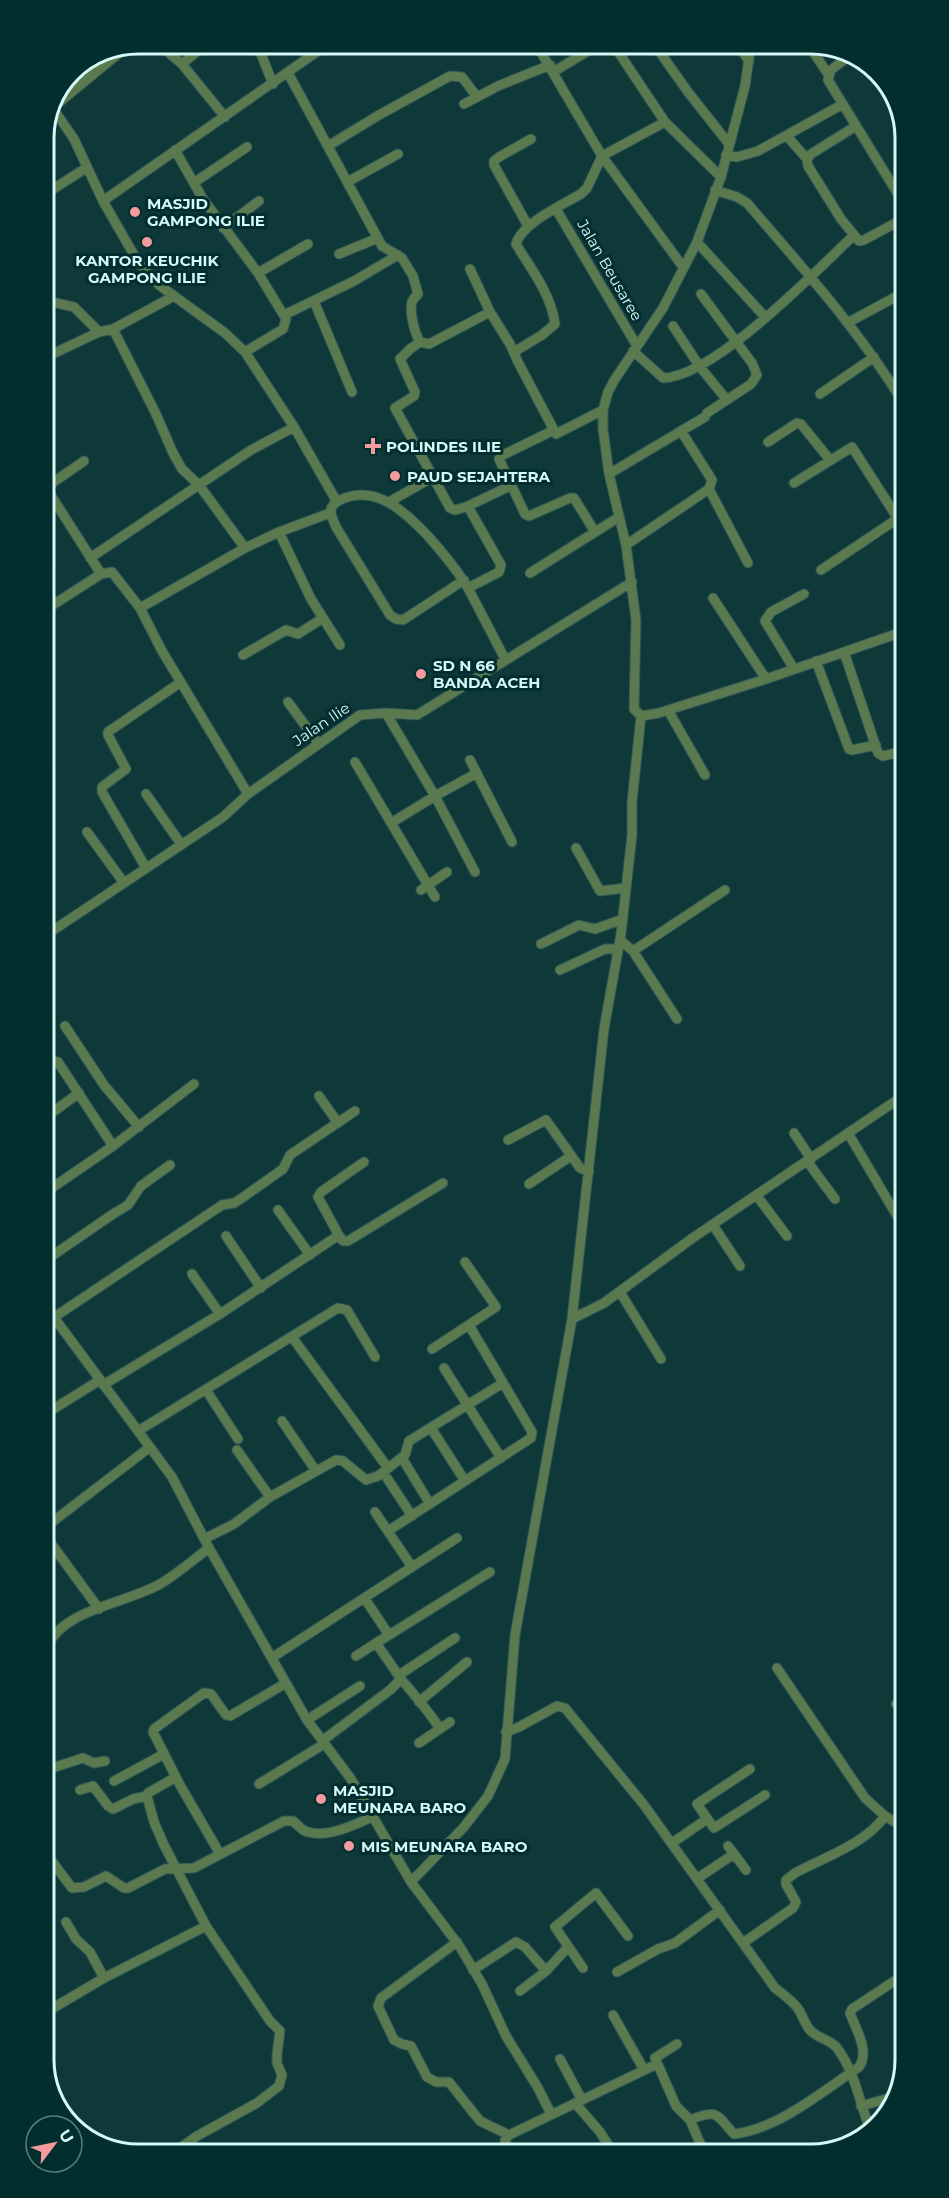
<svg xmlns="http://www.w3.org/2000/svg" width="949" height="2198" viewBox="0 0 949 2198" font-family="Montserrat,sans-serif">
<rect width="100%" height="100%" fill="#0f3839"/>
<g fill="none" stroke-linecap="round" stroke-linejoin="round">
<defs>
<path id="minor" d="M159 44 182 64 225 117
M257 44 273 84
M536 44 602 156 683 267
M613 44 665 122
M654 44 688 92 729 144
M737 44 749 61
M751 44 745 86 721 177 697 242 663 308 615 379 608 392 603 410V429L609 474 626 545 636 620 634 709 641 716 659 713 766 679 902 632
M808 44 828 74
M849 56 831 70 828 80 901 199
M182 64 206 44
M553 72 600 44
M288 73 382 246 402 258 413 276 418 294C416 296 413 299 412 302 409 312 415 334 420 342L429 344 490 312 510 344 518 362 556 434 603 410
M464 104 498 86 550 65
M56 105 124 49
M54 110 74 139 103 201 138 262 159 285 225 333 245 352 294 427 337 502
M787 136 807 159 808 166 841 219 859 241 864 240 901 220
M328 146 379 115 450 76 462 77 477 97
M175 150 203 199 258 273 286 319 283 329 245 352
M726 155 737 157 758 151 843 104
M807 159 811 154 856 126
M349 181 398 154
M195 182 247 147
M715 190 737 197 747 203C801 266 857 328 901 399
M44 195 86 168
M103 201 328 44
M556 209 637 346
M528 226 494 165V161L499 157 531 139
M223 228 259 201
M697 242 765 317
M339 254 378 238
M470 269 490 312
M258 273 308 244
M701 294 752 363 757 375 751 384 707 413
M44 298 52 302 74 307 99 332
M314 301 352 392
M284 315 354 281 398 255
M849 322 901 294
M673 326 700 367 727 400
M113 329 156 414 173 453 182 469 199 485 245 548
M420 342 410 349 400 359 415 392 414 396 395 408 450 508 455 510 466 507 470 510 501 565 499 572 468 588
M633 351 663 378C714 377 815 272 853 236
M514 352 542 335 555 324C551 294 531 269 516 244 522 223 562 205 581 194L587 188 602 156 665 122 721 177
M44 358 99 332 113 329 174 296
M820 394 874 357
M554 430 501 456 499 459 525 514 529 516 570 498H574L595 532
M681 431 705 417
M768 442 797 423 801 424 830 460
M609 474 681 431 712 480 709 489 626 545
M794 483 852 447 902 525
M45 486 101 574 112 572 140 608 162 651 248 794
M45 488 84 461
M709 489 748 563
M389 502 433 477
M466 507 512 485
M279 532 311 599 340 645
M90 558 251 450 294 427
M821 570 897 519
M530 573 619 517
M464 580 403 620 396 619 390 615 336 527C331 515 326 507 340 500 376 483 405 512 428 536 443 553 456 568 468 588L505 659
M713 598 766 679
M140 608 245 548 279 532 330 513
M45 610 101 574
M844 652 878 753 883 756 896 753 902 759
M243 655 286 630 298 634 323 618
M816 661 849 749 852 750 876 745
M794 669 765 621 771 612 804 594
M288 702 318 743
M668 710 705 775
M386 713 435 796 475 872
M470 760 512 842
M355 762 435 897
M146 794 181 844
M391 823 435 796 477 773
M87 832 124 883
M576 848 600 891 626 888
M146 868 102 792V787L126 769 108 735V732L181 682
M421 890 447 872
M46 935 223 817 248 794 360 715 386 713 417 715 632 582
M620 940 633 951 677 1019
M541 944 579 925 595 929 623 919
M633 951 725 890
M560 970 605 949H618
M65 1026 104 1085 139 1127
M46 1059 58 1062 113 1146
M319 1096 338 1123
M46 1117 79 1093
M794 1133 811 1159
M848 1133 903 1226
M508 1140 546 1120 580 1168 589 1172
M807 1161 835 1199
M529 1184 571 1156
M46 1192 113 1146 194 1084
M757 1196 787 1236
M278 1210 310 1255
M713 1225 740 1266
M338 1234 343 1241H348L443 1183
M226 1236 261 1288
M46 1260 113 1214 128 1205 141 1186 170 1165
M192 1274 220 1314
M620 1292 661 1359
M47 1308 172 1477 209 1548 307 1720 351 1779 411 1882 460 1947 482 1984 506 2036 538 2088 551 2114
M572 1319 604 1303 694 1237 903 1096
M47 1322 222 1205 234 1203 242 1198 283 1169 290 1155 355 1111
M292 1337 388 1468
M432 1349 496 1307 465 1262
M444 1368 501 1458
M103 1385 220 1314 336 1237 337 1232 318 1197 321 1192 364 1162
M206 1390 238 1439
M47 1413 100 1380
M282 1421 316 1471
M431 1428 465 1481
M138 1431 338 1308 347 1310 375 1357
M237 1450 270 1497
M402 1458 430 1504
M387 1478 412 1516
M47 1526 150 1447
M388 1531 531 1438 532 1432 469 1325
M47 1538 99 1609
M204 1539 234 1524 270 1497 336 1460 343 1461 366 1480 378 1476 405 1455 409 1441 503 1383
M412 1567 457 1538
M389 1635 490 1572
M47 1646C66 1608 125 1604 160 1584 177 1574 193 1560 209 1548
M356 1656 376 1643
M273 1657 412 1567 375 1512
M901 1665 905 1671
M777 1668 865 1798 885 1816 905 1828
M399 1675 455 1638
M401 1679C415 1696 428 1710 440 1729
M419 1702 467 1662
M896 1704 905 1700
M307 1720 360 1686
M506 1732 519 1727 557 1706 565 1708 644 1805 775 1988C784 1995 793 2001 799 2010 803 2017 805 2024 810 2030 818 2039 830 2039 837 2048 855 2072 859 2101 870 2129
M322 1741 390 1690 401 1679 376 1643 389 1635 365 1599
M419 1743 450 1722
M48 1766 55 1767 83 1758 94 1763 105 1761
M750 1769 697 1804 714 1828 765 1795
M114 1781 164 1754
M259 1784 324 1744
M80 1790 93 1786 108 1806 113 1809 133 1799 147 1796
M672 1843 707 1819
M728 1846 746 1870
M220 1854 180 1785 153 1732 154 1729 204 1693 211 1694 226 1715 230 1716 286 1683
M48 1856 72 1888 84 1887 106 1876 124 1888H128L165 1869 194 1868 284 1821H293C298 1825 302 1831 308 1832 329 1838 356 1824 374 1816
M698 1878 734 1854
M411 1882 464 1827 488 1796 505 1759 515 1635 572 1319 604 1029 621 934 632 835V802L641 716
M66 1922 76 1939 90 1952 104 1978
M457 1942 381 1998 378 2006 394 2040 402 2044 411 2046 427 2077 436 2082H449L480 2121 509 2135
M743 1943 793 1908 796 1902 786 1884V1880L795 1873C825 1857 865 1844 885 1816
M583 1968 555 1927 596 1893 628 1936
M473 1970 516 1942 525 1947 546 1971 520 1991
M546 1971 568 1947
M617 1972 658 1949 675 1943 720 1910
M48 2011 104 1978 206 1926
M613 2015 643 2068
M677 2044 655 2058 676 2106 690 2120C719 2108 716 2115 734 2134 778 2129 823 2091 859 2067 870 2051 856 2030 850 2013L852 2009 905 1974
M560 2059 582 2100
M575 2103 600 2132 612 2151
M861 2106 893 2097
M690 2120 703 2150
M509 2152 505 2140 509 2135 657 2064
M172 2154 197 2136 257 2103 279 2086 282 2075 277 2063V2054L280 2031 270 2021 206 1926 164 1845 154 1822 147 1796 148 1793 176 1777"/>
</defs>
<use href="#minor" stroke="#2f5758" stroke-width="11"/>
<use href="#minor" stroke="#5b794e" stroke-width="9"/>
</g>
<g fill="#f49b9f" stroke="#032e2e" stroke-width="2">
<circle cx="135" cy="212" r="6"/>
<circle cx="147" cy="242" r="6"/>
<path d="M370 437h6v6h6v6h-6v6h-6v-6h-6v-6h6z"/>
<circle cx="395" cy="476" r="6"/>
<circle cx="421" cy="674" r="6"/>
<circle cx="321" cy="1799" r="6"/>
<circle cx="349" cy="1846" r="6"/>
</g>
<g text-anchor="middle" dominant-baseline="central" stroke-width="6" stroke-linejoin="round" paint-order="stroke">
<g font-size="15" font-weight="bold" fill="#d5f8f8" stroke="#032e2e" text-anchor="start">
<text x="147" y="203">MASJID<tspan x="147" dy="17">GAMPONG ILIE</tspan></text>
<text x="147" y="260" text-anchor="middle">KANTOR KEUCHIK<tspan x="147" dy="17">GAMPONG ILIE</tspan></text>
<text x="386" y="446">POLINDES ILIE</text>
<text x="407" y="476">PAUD SEJAHTERA</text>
<text x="433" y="665">SD N 66<tspan x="433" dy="17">BANDA ACEH</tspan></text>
<text x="333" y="1790">MASJID<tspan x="333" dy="17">MEUNARA BARO</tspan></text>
<text x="361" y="1846">MIS MEUNARA BARO</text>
</g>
<g font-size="15" fill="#d5f8f8" stroke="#032e2e">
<text transform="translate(610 270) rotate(60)">Jalan Beusaree</text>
<text transform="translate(321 724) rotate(-34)">Jalan Ilie</text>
</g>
</g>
<path d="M0 0H949V2198H0ZM138 54H811A84 84 0 0 1 895 138V2060A84 84 0 0 1 811 2144H138A84 84 0 0 1 54 2060V138A84 84 0 0 1 138 54Z" fill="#032e2e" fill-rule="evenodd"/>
<path fill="none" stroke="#d5f8f8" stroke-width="3" d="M138 54H811A84 84 0 0 1 895 138V2060A84 84 0 0 1 811 2144H138A84 84 0 0 1 54 2060V138A84 84 0 0 1 138 54Z"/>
<g transform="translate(54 2144) rotate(58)"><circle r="28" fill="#032e2e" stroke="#577f7f" stroke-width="1.5"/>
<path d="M0-4.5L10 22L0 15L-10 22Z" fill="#f49b9f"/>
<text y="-9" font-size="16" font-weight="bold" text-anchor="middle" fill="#d5f8f8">U</text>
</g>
</svg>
